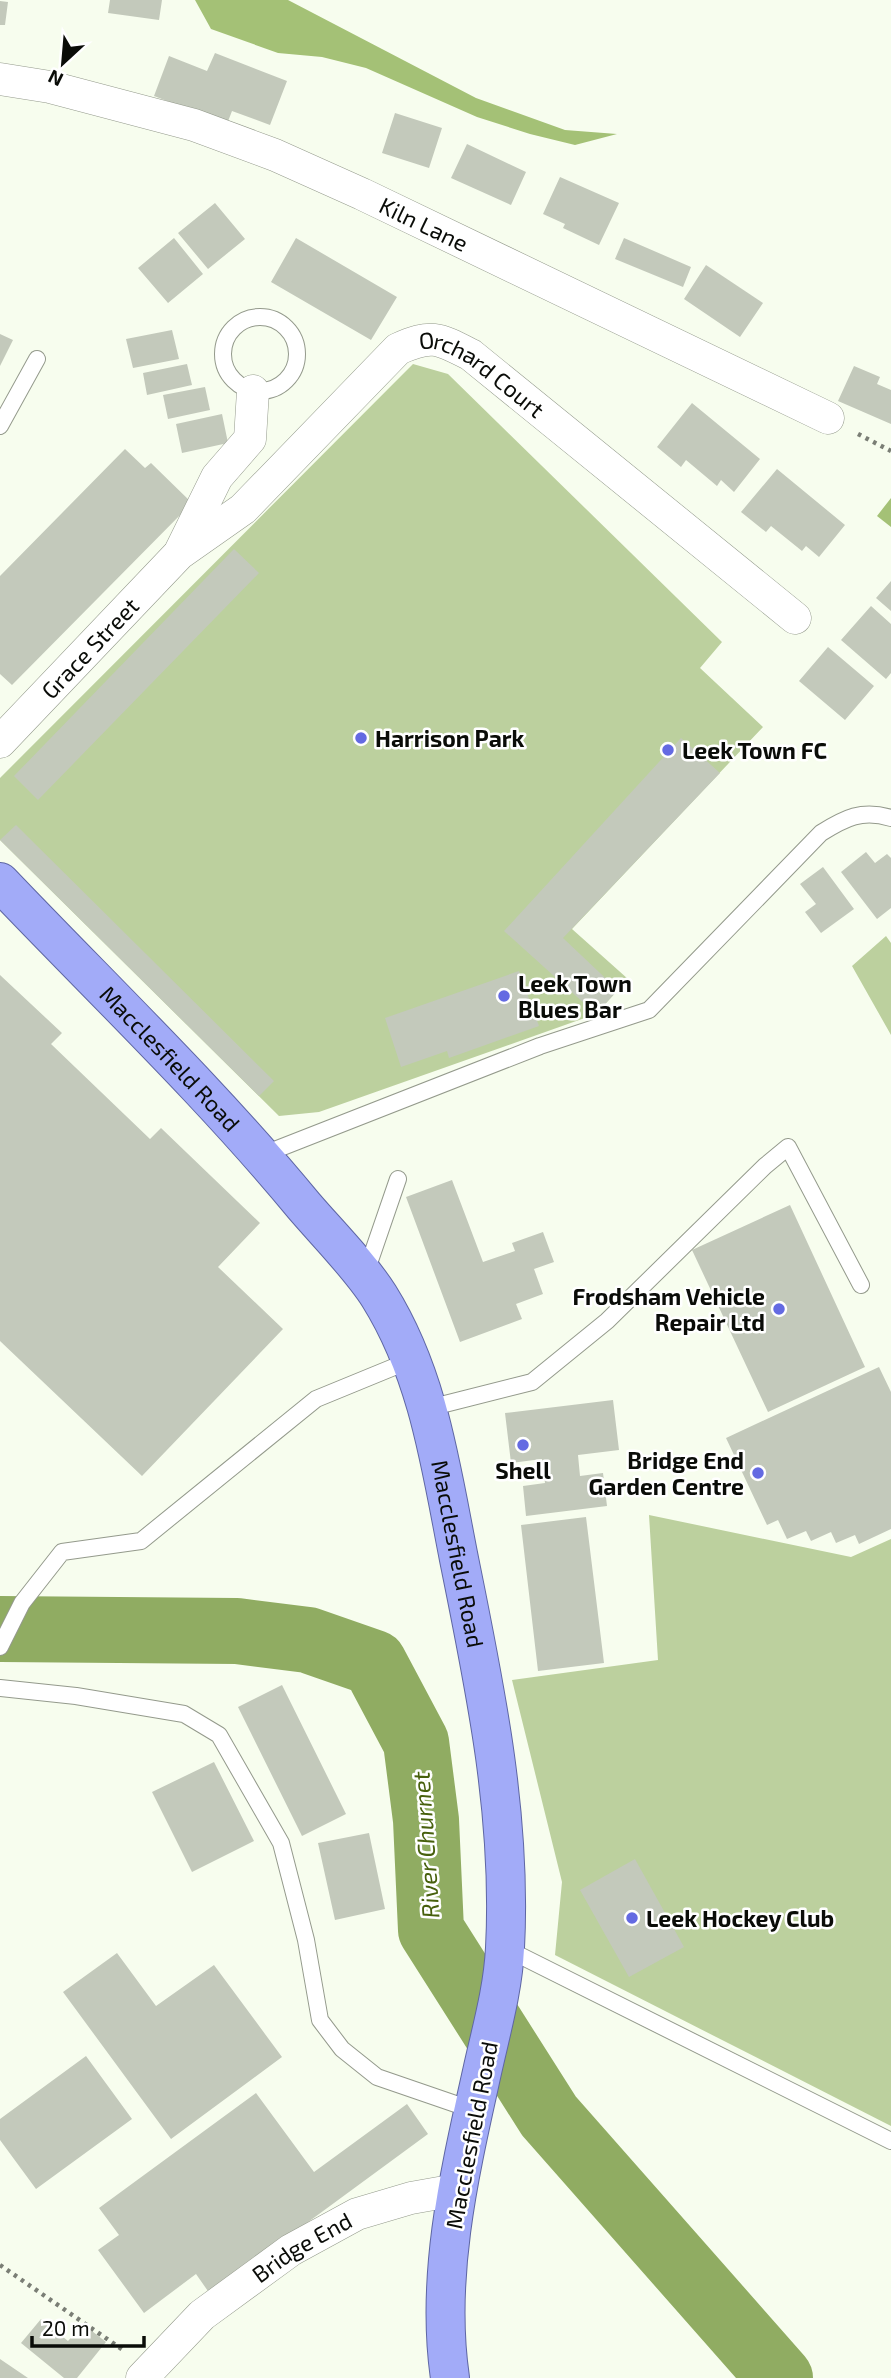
<svg xmlns="http://www.w3.org/2000/svg" width="891" height="2378" viewBox="0 0 891 2378" font-family="'Exo 2',sans-serif">
<rect width="100%" height="100%" fill="#f7fdee"/>
<path fill="#bcd09e" d="M413 364 448 374 722 642 700 668 763 727 572 929 628 979 596 1014 319 1112 279 1116 0 840V778Z
M886 936 891 943V1035L852 966Z
M649 1515 851 1557 891 1539V2126L555 1955 562 1882 512 1680 658 1660Z"/>
<path fill="#a4c176" d="M195 0H288L476 98 565 130 617 134 575 145 530 134 477 117 366 68 322 57 278 53 211 29Z
M891 498V527L877 516Z"/>
<g fill="none" stroke-linecap="round" stroke-linejoin="round">
<path stroke="#90ac62" stroke-width="66" d="M0 1629 237 1631 308 1640 374 1663 416 1742 426 1820 431 1930 549 2116 780 2378"/>
</g>
<path fill="#c3c9bb" d="M110 0H162L159 20 108 13Z
M0 1 8 2 5 25H0Z
M215 53 287 81 270 125 232 111 227 124 154 96 169 56 207 71Z
M395 113 442 128 429 168 382 153Z
M467 144 526 172 511 205 451 178Z
M560 177 619 203 599 245 563 228 565 224 543 214Z
M215 203 245 239 208 269 178 233Z
M174 238 203 274 168 303 138 268Z
M296 238 397 297 371 340 271 282Z
M624 238 691 267 683 287 615 259Z
M706 265 763 303 740 337 684 299Z
M172 330 179 359 133 368 126 339Z
M0 334 13 340 0 366Z
M187 364 192 385 147 395 143 373Z
M854 366 880 377 877 384 891 390V424L838 401Z
M205 387 210 410 168 419 163 395Z
M692 403 760 459 734 492 721 480 717 486 686 460 681 467 657 447Z
M222 414 228 443 182 453 176 424Z
M125 449 145 468 151 463 192 503 12 685 0 674V576Z
M777 469 845 525 819 557 806 546 802 551 771 526 766 532 741 512Z
M234 549 259 573 38 800 14 776Z
M891 581V611L876 598Z
M871 606 891 624V673L886 679 841 640Z
M828 647 874 686 845 720 799 681Z
M681 738 720 773 563 938 618 990 596 1014 504 931Z
M16 825 274 1081 259 1096 0 840Z
M866 852 875 863 887 854 891 858V908L877 919 841 872Z
M823 867 854 909 821 933 805 912 816 904 800 884Z
M519 971 539 1026 449 1058 447 1051 401 1067 385 1018Z
M0 975 62 1033 51 1044 150 1139 161 1128 260 1223 218 1267 283 1329 142 1476 0 1341Z
M452 1180 483 1262 515 1251 512 1243 543 1232 554 1262 534 1269 543 1294 516 1304 522 1319 460 1342 406 1197Z
M790 1205 865 1367 768 1412 692 1250Z
M879 1367 891 1392V1529L859 1544 855 1535 836 1543 831 1532 811 1541 806 1531 787 1539 778 1520 767 1525 726 1438Z
M613 1400 619 1450 578 1455 580 1476 603 1473 607 1506 526 1516 523 1486 545 1483 542 1459 511 1463 505 1413Z
M586 1517 604 1663 538 1671 521 1525Z
M282 1685 346 1814 302 1836 238 1707Z
M214 1762 254 1841 192 1872 152 1792Z
M369 1833 385 1909 335 1920 318 1843Z
M635 1859 684 1947 629 1977 580 1890Z
M117 1953 156 2006 214 1965 282 2057 171 2139 63 1992Z
M86 2056 132 2119 36 2189 0 2140V2119Z
M256 2093 314 2172 407 2104 428 2134 210 2294 196 2274 144 2313 98 2250 119 2235 99 2208Z
M41 2319 68 2341 83 2324 106 2342 77 2378H64L21 2343Z
M0 2359 28 2378H0Z"/>
<g fill="none" stroke-linecap="round" stroke-linejoin="round">
<defs>
<path id="service" d="M223 354a37 37 0 1 1 74 0a37 37 0 1 1-74 0Z
M0 426 37 359
M262 1155 540 1046 649 1010 821 833C845 818 862 809 891 818
M365 1275 398 1179
M429 1408 532 1382 607 1321 765 1166 788 1147 861 1285
M0 1647 22 1603 62 1552 141 1541 316 1399 411 1360
M0 1688 76 1696 184 1714 219 1735 281 1843 306 1940 320 2020 342 2049 377 2077 473 2110
M505 1948 891 2141"/>
<g id="minor">
<path id="s1" d="M0 79 50 87 194 125 275 155 362 194 828 418"/>
<path d="M181 550 217 477 250 439 253 391"/>
<path id="s2" d="M0 742 179 554 243 509 398 349C432 334 438 338 471 355L795 618"/>
<path id="s3" d="M142 2378 202 2315 291 2250 357 2214 411 2198 456 2190"/>
</g>
<g id="trunk">
<path id="s4" d="M0 882C102 989 210 1092 304 1206 328 1234 360 1266 379 1296 429 1376 441 1468 459 1559 485 1687 512 1816 505 1948 503 1990 491 2031 482 2072 460 2171 435 2276 450 2378"/>
</g>
</defs>
<use href="#service" stroke="#949a8c" stroke-width="18"/>
<use href="#minor" stroke="#949a8c" stroke-width="33"/>
<use href="#trunk" stroke="#5e66a3" stroke-width="40"/>
<path stroke="#7a7e75" stroke-width="4.5" stroke-dasharray="3.5 5" stroke-linecap="butt" d="M858 434 891 451
M0 2265 123 2350"/>
<use href="#service" stroke="#fff" stroke-width="16"/>
<use href="#minor" stroke="#fff" stroke-width="32"/>
<use href="#trunk" stroke="#a2abf8" stroke-width="38"/>
</g>
<g fill="#646ae2" stroke="#fff" stroke-width="2.5">
<circle cx="361" cy="738" r="7"/>
<circle cx="668" cy="750" r="7"/>
<circle cx="504" cy="996" r="7"/>
<circle cx="779" cy="1309" r="7"/>
<circle cx="523" cy="1445" r="7"/>
<circle cx="758" cy="1473" r="7"/>
<circle cx="632" cy="1918" r="7"/>
</g>
<g text-anchor="middle" dominant-baseline="central" stroke-width="5" stroke-linejoin="round" paint-order="stroke">
<g font-size="23" fill="#0a0c08" stroke="#fff">
<text stroke="none"><textPath href="#s1" startOffset="450">Kiln Lane</textPath></text>
<text stroke="none"><textPath href="#s2" startOffset="656">Orchard Court</textPath></text>
<text stroke="none"><textPath href="#s2" startOffset="130">Grace Street</textPath></text>
<text stroke="none"><textPath href="#s4" startOffset="245">Macclesfield Road</textPath></text>
<text stroke="none"><textPath href="#s4" startOffset="833">Macclesfield Road</textPath></text>
<text transform="translate(471 2135) rotate(-79)">Macclesfield Road</text>
<text stroke="none"><textPath href="#s3" startOffset="208">Bridge End</textPath></text>
</g>
<g font-size="23" font-weight="bold" fill="#0a0c08" stroke="#fff" text-anchor="start">
<text x="375" y="738">Harrison Park</text>
<text x="682" y="750">Leek Town FC</text>
<text x="518" y="983">Leek Town<tspan x="518" dy="26">Blues Bar</tspan></text>
<text x="765" y="1296" text-anchor="end">Frodsham Vehicle<tspan x="765" dy="26">Repair Ltd</tspan></text>
<text x="744" y="1460" text-anchor="end">Bridge End<tspan x="744" dy="26">Garden Centre</tspan></text>
<text x="523" y="1470" text-anchor="middle">Shell</text>
<text x="646" y="1918">Leek Hockey Club</text>
</g>
<g font-size="24" font-style="italic" fill="#47600d" stroke="#fff">
<text transform="translate(425 1845) rotate(-94)">River Churnet</text>
</g>
</g>
<g transform="translate(63 63) rotate(206)" stroke="#ffffff" stroke-width="5" paint-order="stroke">
<path d="M0-5L12 26L0 18L-12 26Z" fill="#0a0c08"/>
<text y="-10" font-size="19" font-weight="bold" text-anchor="middle" fill="#0a0c08">N</text>
</g>
<path d="M32 2336v10h112v-10" fill="none" stroke="#0a0c08" stroke-width="3.5"/>
<text x="42" y="2336" font-size="21" fill="#0a0c08" stroke="#ffffff" stroke-width="5" paint-order="stroke">20 m</text>
</svg>
